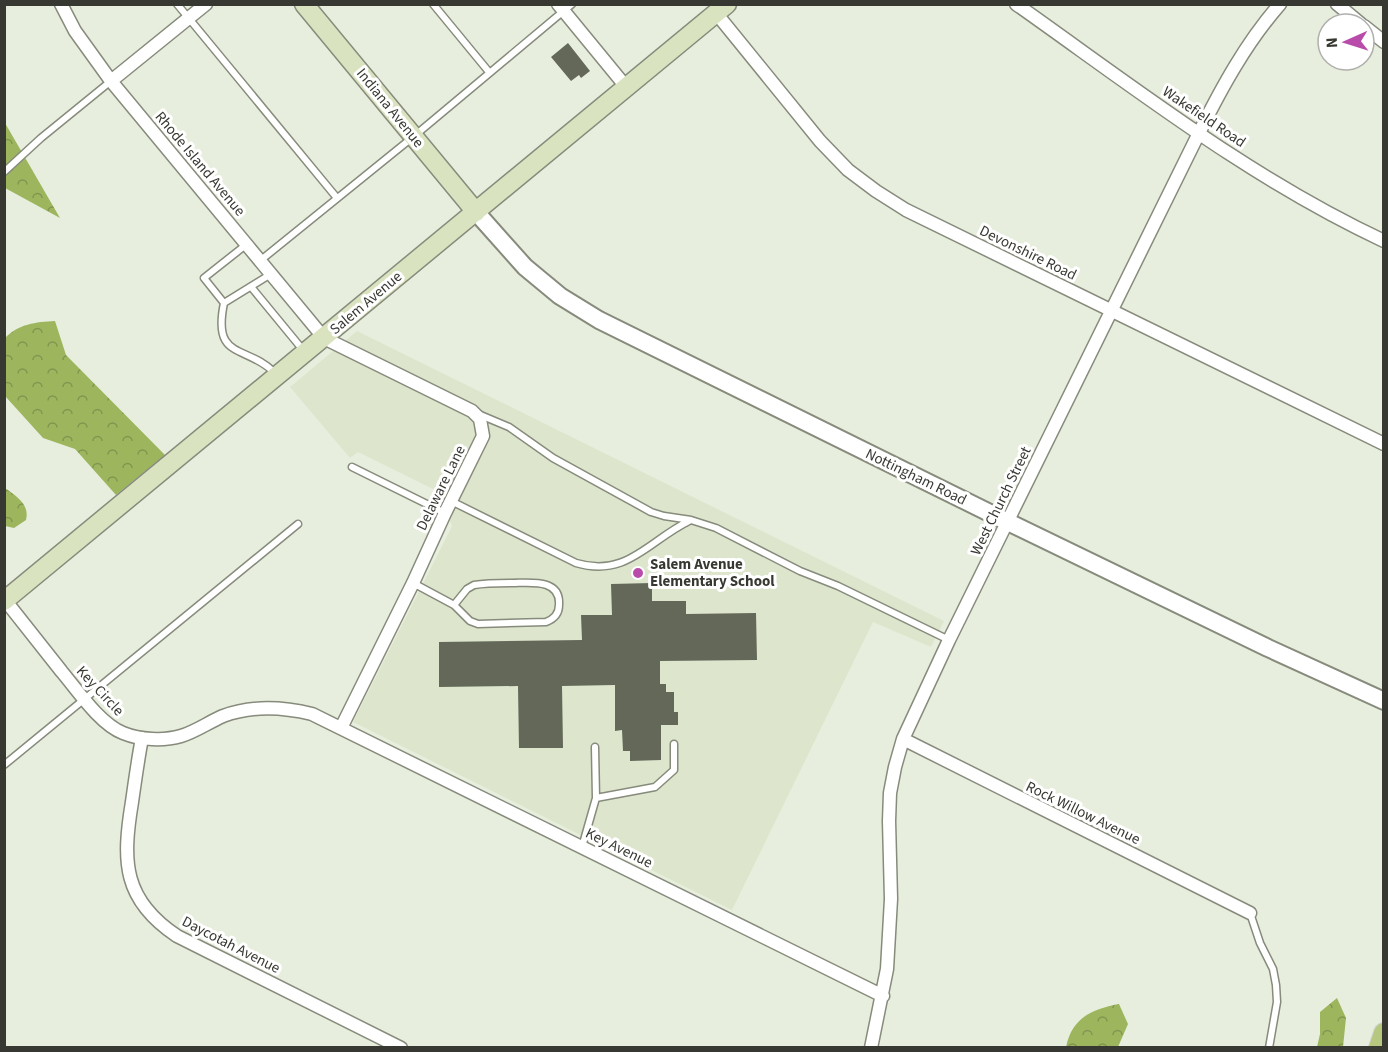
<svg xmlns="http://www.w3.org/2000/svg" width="1388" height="1052" viewBox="0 0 1388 1052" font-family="'Source Sans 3',sans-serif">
<defs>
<pattern id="forest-crowns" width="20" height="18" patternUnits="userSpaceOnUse" patternTransform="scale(1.5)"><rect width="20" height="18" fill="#9db65e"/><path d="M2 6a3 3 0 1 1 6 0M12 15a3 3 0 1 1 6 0" fill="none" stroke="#81954e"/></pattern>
</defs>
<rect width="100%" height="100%" fill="#e8eedd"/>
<path fill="#dde5cd" d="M357 331 944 621 931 647 873 622 732 910 353 722 452 526 437 491 358 452 350 458 290 387Z"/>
<path fill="url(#forest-crowns)" d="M5 123 60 218 5 188Z
M55 321 66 355 165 455 116 495 75 449 43 438 5 396V338C19 324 35 322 55 321Z
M5 488C16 496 30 504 26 520L14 528 5 526Z
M1337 998 1346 1018 1343 1047H1317L1320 1034V1012Z
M1119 1004 1128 1024 1118 1047H1066C1072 1018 1092 1009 1119 1004Z"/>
<path fill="#636859" d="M568 43 590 71 581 78 579 75 571 81 551 57Z
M652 583V601H686V614L756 613 757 660 660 661V684H666V692H674V712H678V725H661V760L630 761V751H623L622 730 615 731V685L562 686 563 748H519L518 686 439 687V642L582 640 581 615H612L611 584Z"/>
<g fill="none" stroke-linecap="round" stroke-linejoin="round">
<defs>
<path id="service" d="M177 4 337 198
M433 4 489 72
M4 172 41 138 111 81
M261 260 413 137 572 4
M271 274 224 303C212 361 246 344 275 373
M252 288 303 350
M224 303 204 278 247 244
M478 414 509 427 553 458 651 512 664 516 691 520 716 528 800 571 838 586 949 640
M352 467 445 513
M451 501 576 563C627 578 648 541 689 521
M413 583 454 605 470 621 478 624 546 622C554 619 559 614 559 605 561 578 529 583 512 583 499 583 486 583 474 585L467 589 454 605
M4 765 298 524
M596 798 655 787 674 770V744
M582 847 596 798 595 747
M1250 913 1260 943 1273 969 1276 985 1277 1002 1269 1048"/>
<path id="minor" d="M61 4 75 31 111 81 324 338 472 411 480 419 483 436 445 513 413 583 341 728
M558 4 627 88
M1016 4C1135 88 1251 179 1384 241
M1337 4 1361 24
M716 13 820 141 848 170 876 191 906 210 1384 444
M1364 26 1384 42
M111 81 206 4
M5 600C24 624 43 648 62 672 78 691 100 724 123 733 140 740 164 741 181 736 195 732 209 722 223 716 252 705 283 707 312 714L883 996
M142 738C138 759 135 781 132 802 122 862 123 900 177 936L401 1048
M903 739 1250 913
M871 1048 887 969 891 899 889 821 890 793 895 767 903 739 949 640 1199 133C1222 87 1246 43 1280 4"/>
<path id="tertiary" d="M476 212 525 267 560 296 599 320 1008 522 1268 648 1384 701"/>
<path id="secondary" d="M304 4 476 212
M4 601 727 4"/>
<path id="primary" d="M1379 1048 1384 1033"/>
</defs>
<use href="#service" stroke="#868b7c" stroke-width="9"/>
<use href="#minor" stroke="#868b7c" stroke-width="15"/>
<use href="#tertiary" stroke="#868b7c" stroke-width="20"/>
<use href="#secondary" stroke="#868b7c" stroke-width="21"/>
<use href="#primary" stroke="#d3d3d2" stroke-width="22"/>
<use href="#service" stroke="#fff" stroke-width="6"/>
<use href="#minor" stroke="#fff" stroke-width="12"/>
<use href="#tertiary" stroke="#fff" stroke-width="16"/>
<use href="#secondary" stroke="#dae3bf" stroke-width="18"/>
<use href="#primary" stroke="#b6c87f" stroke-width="20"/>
</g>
<circle fill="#b94cab" stroke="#fff" stroke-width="2" cx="638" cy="573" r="6"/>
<g text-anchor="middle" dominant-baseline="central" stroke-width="6" stroke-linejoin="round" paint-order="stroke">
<g font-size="15" fill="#363831" stroke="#fff">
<text transform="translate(390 108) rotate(51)">Indiana Avenue</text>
<text transform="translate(1204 117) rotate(34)">Wakefield Road</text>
<text transform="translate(200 164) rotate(50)">Rhode Island Avenue</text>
<text transform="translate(1028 253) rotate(26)">Devonshire Road</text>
<text transform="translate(366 303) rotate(-40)">Salem Avenue</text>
<text transform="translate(916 477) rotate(26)">Nottingham Road</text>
<text transform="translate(441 488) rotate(-64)">Delaware Lane</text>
<text transform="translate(1001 501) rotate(-64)">West Church Street</text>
<text transform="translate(100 691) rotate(47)">Key Circle</text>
<text transform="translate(1083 813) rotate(26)">Rock Willow Avenue</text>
<text transform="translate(619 848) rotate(26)">Key Avenue</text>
<text transform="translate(231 945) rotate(27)">Daycotah Avenue</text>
</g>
<g font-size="15" font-weight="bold" fill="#363831" stroke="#fff" text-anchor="start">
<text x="650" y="564">Salem Avenue<tspan x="650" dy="17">Elementary School</tspan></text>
</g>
</g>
<rect width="1388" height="1052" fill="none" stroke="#363831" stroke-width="12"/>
<g transform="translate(1346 42) rotate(267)"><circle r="28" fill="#ffffff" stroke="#afafad" stroke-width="1.5"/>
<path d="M0-4.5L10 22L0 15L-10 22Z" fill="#b94cab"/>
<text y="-9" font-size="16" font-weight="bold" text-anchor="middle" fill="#363831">N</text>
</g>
</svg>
